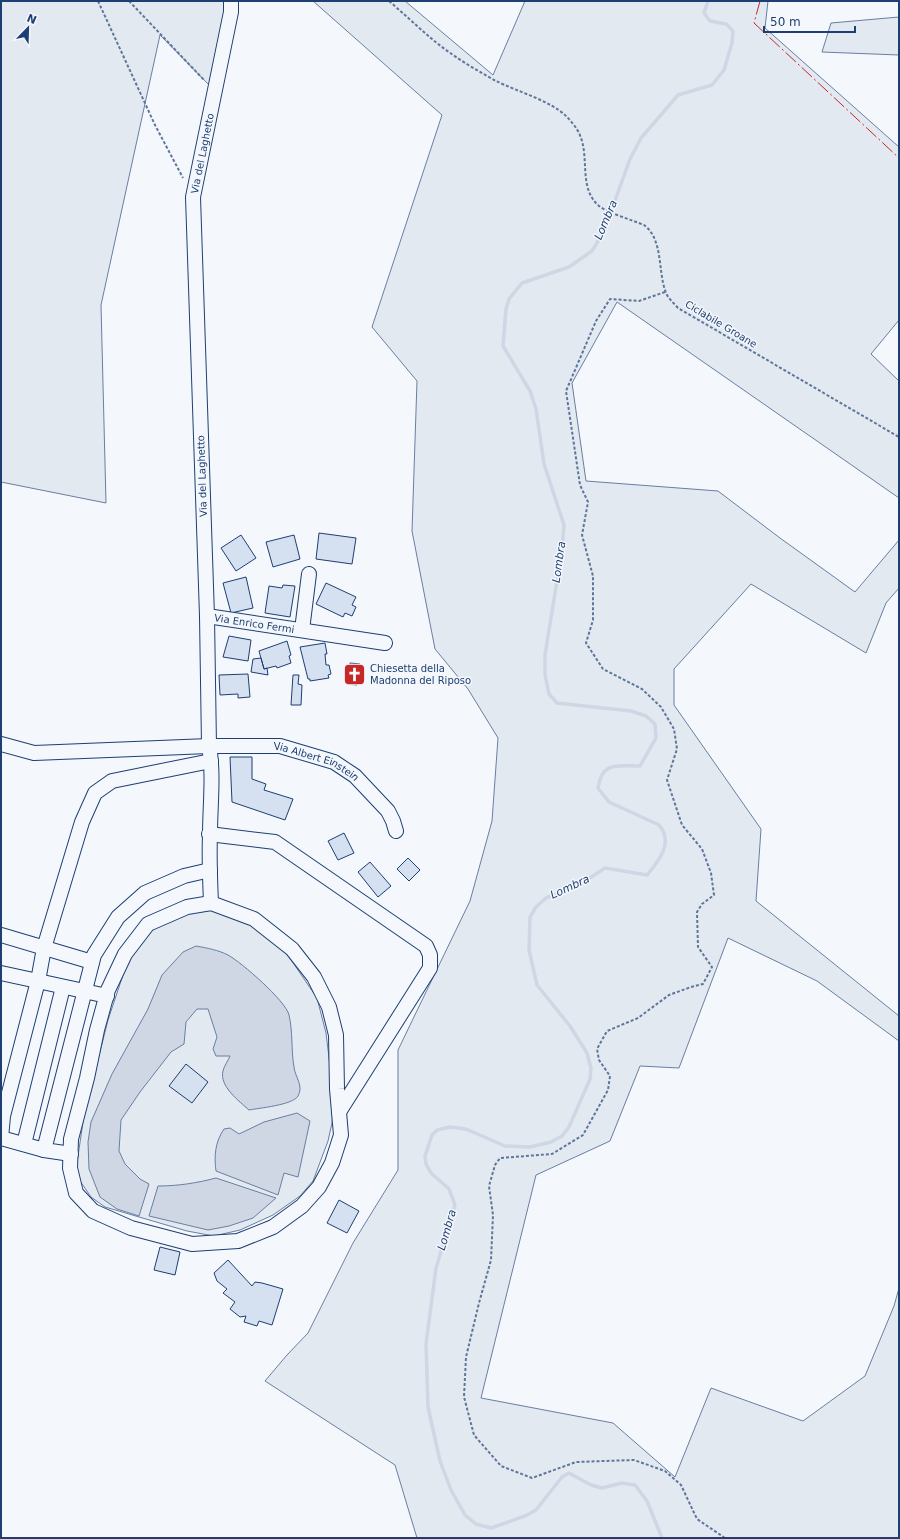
<svg xmlns="http://www.w3.org/2000/svg" width="900" height="1539" viewBox="0 0 900 1539" font-family="'DejaVu Sans',sans-serif">
<rect width="100%" height="100%" fill="#f4f7fb"/>
<path fill="#e3e9f0" stroke="#687fa3" d="M1 1H231L215 91 160 35 101 305 106 503 1 482Z
M313 1H405L493 75 525 1H768L765 28 899 147V320L871 354 899 381V498L617 302 572 383 586 481 718 491 780 538 855 592 899 540V588L886 603 866 653 751 584 674 669V705L761 829 756 901 899 1016V1041L817 981 728 938 679 1068 640 1066 610 1141 536 1175 481 1398 613 1423 675 1477 711 1388 803 1421 865 1376 894 1306 899 1288V1538H417L395 1465 265 1381 287 1355 308 1333 353 1243 398 1170V1050L470 901 492 821 498 738 468 689 435 649 412 531 417 381 372 327 442 115Z
M899 17V55L822 52 831 23Z
M206 910 217 911 253 926 285 951 317 998 326 1033 334 1099 332 1123 328 1141 313 1181 300 1196 273 1215 240 1230 214 1236 187 1231 105 1207 91 1197 78 1178 77 1163 84 1115 108 1020 127 963 141 940 159 925 175 915Z"/>
<path fill="#cfd7e4" stroke="#687fa3" d="M196 946C207 948 218 950 228 955 241 962 286 1001 289 1015 293 1032 291 1050 294 1067 295 1077 304 1086 298 1096 293 1105 259 1108 249 1110 239 1101 219 1086 223 1071 224 1066 228 1061 230 1056H216L213 1049 217 1037 208 1009H197L186 1022 184 1044 171 1052 140 1092 121 1120 119 1151 125 1164 140 1179 149 1184 139 1216 117 1209 100 1197 89 1169 88 1142 91 1122 112 1074 148 1009 162 975 183 952Z
M297 1113 310 1121 298 1177 284 1173 278 1195 216 1171C214 1156 215 1142 224 1129L230 1128 239 1134 264 1122Z
M216 1178 276 1198 253 1218 229 1226 208 1230 149 1216 158 1186C178 1186 197 1183 216 1178Z"/>
<g fill="none" stroke-linecap="round" stroke-linejoin="round">
<path stroke="#cfd7e4" stroke-width="3.5" d="M662 1538 647 1501 635 1485 622 1483 602 1488 591 1485 569 1473 562 1477 536 1510 525 1516 491 1528 476 1524 465 1515 451 1490 440 1461 428 1407 426 1344 436 1268 455 1205 449 1189 431 1173 426 1164 425 1156 432 1135 437 1130 450 1127 466 1129 505 1146 530 1147 551 1142 562 1136 569 1127 590 1079 591 1068 587 1053 570 1026 537 985 529 950 530 917 536 907 546 898 579 885 605 868 647 875C659 861 674 842 659 825L609 802 598 788C602 761 617 766 640 766L656 738 655 724 646 716 631 711 557 703 549 694 545 675V655L562 550 564 525 544 464 536 409 530 391 503 346 506 309 509 299 522 283 569 267 592 251 604 231 630 159 641 138 678 95 712 85 724 70 732 43 733 31 726 24 710 21 704 13 708 1"/>
</g>
<path fill="#d5e0f0" stroke="#1d3f73" d="M319 533 356 538 352 564 316 559Z
M241 535 256 558 236 571 221 548Z
M294 535 300 559 273 567 266 542Z
M246 577 253 608 231 613 223 583Z
M326 583 356 597 352 605 356 607 352 616 345 613 343 617 316 604Z
M283 585 295 586 290 617 265 613 269 586 282 588Z
M229 636 251 640 248 661 223 657Z
M287 641 291 655 289 656 291 663 277 668 276 666 264 669 259 651Z
M325 643 327 654H325L326 665H329L331 674 328 675 329 678 310 681V679H308L300 647Z
M261 658 264 669 267 668 268 675 251 672 253 659Z
M350 663 360 664 357 685 347 684Z
M248 674 250 697 238 698V694L220 695 219 675Z
M293 675H299L298 684 302 685 301 705H291Z
M230 757H252V779L266 784 264 790 293 799 285 820 232 802Z
M344 833 354 853 338 860 328 841Z
M408 858 420 870 409 881 397 869Z
M370 862 391 886 378 897 358 872Z
M186 1064 208 1082 192 1103 169 1086Z
M339 1200 359 1211 347 1233 327 1223Z
M160 1247 180 1252 175 1275 154 1270Z
M228 1260 252 1286 255 1282 262 1283 283 1289 272 1325 259 1321 257 1326 244 1322 246 1316 240 1317 230 1309 235 1302 223 1293 227 1289 217 1281 214 1273Z"/>
<g fill="none" stroke-linecap="round" stroke-linejoin="round">
<defs>
<g id="minor">
<path id="s1" d="M207 616 385 643"/>
<path d="M302 630 309 574"/>
<path id="s2" d="M1 744 34 753 209 746H280L334 762 355 776 388 811 393 821 396 831"/>
<path d="M209 834 275 842 426 946 430 955V968L339 1112"/>
<path d="M211 903 254 919 292 949 314 977 329 1007 336 1035 337 1089 341 1135 332 1163 319 1187 302 1206 273 1227 238 1241 192 1244 131 1228 93 1211 76 1193 70 1168 71 1139 87 1078 97 1030 108 990 125 954 148 924 187 907Z"/>
<path id="s3" d="M211 903C210 880 209 857 210 835 210 805 214 775 209 746L207 616 193 197 231 12V1"/>
<path d="M1 935 92 962"/>
<path d="M1 973 107 996"/>
<path d="M1 1138 3 1116 38 981 44 948 82 822 95 793 112 781 211 761"/>
<path d="M1 1138 44 1150"/>
<path d="M24 1144 63 987"/>
<path d="M71 1154 44 1150 94 955 118 917 145 893 184 876 210 870"/>
</g>
</defs>
<use href="#minor" stroke="#1d3f73" stroke-width="16"/>
<path stroke="#5e769c" stroke-width="2" stroke-dasharray="3 2" stroke-linecap="butt" d="M98 1 155 125 183 178
M129 1 204 80
M389 1C404 14 418 27 432 39 451 55 474 69 496 81 516 91 551 101 566 116 572 122 578 129 581 138 589 160 579 189 599 206 608 213 632 220 644 225 663 239 658 270 665 290 667 298 673 302 678 308L899 437
M665 292 639 301 610 299 596 321 566 391 580 485 588 502 582 535 593 576V620L586 643 603 669 642 689 661 707 674 729 677 749 667 780 682 825 702 849 711 873 714 895 702 904 697 912 698 947 712 967 703 984 691 987 669 995 638 1018 607 1031 597 1049 599 1060 610 1076 608 1090 583 1135 552 1154 500 1158 495 1165 489 1186 493 1215 491 1260 479 1303 466 1357 464 1397 474 1435 501 1466 532 1478 576 1462 634 1460 665 1471 681 1485 697 1519 725 1538"/>
<use href="#minor" stroke="#f4f7fb" stroke-width="14"/>
<path stroke="#c62828" stroke-width="1" stroke-dasharray="14 3 2 3" stroke-linecap="butt" d="M760 1 754 23 899 158"/>
</g>
<defs>
<symbol id="church-square" viewBox="-11 -11 22 22"><rect x="-9" y="-9" width="18" height="18" rx="4" fill="#c62828" stroke="#f4f7fb"/><path d="M-1.2-6h2.4v3.5h3.3v2.4h-3.3V6h-2.4V-.1h-3.3v-2.4h3.3Z" fill="#fff"/></symbol>
</defs>
<g fill-rule="evenodd">
<use href="#church-square" x="342" y="662" width="25" height="25"/>
</g>
<g text-anchor="middle" dominant-baseline="central" stroke-width="3" stroke-linejoin="round" paint-order="stroke">
<g font-size="10" fill="#1d3f73" stroke="#f4f7fb">
<text stroke="none"><textPath href="#s3" startOffset="751">Via del Laghetto</textPath></text>
<text transform="translate(721 324) rotate(31)">Ciclabile Groane</text>
<text transform="translate(202 476) rotate(-92)">Via del Laghetto</text>
<text stroke="none"><textPath href="#s1" startOffset="48">Via Enrico Fermi</textPath></text>
<text stroke="none"><textPath href="#s2" startOffset="320">Via Albert Einstein</textPath></text>
</g>
<g font-size="10" fill="#1d3f73" stroke="#f4f7fb" text-anchor="start">
<text x="370" y="668">Chiesetta della<tspan x="370" dy="12">Madonna del Riposo</tspan></text>
</g>
<g font-size="11" font-style="italic" fill="#1d3f73" stroke="#f4f7fb">
<text transform="translate(606 220) rotate(-67)">Lombra</text>
<text transform="translate(559 562) rotate(-82)">Lombra</text>
<text transform="translate(570 887) rotate(-25)">Lombra</text>
<text transform="translate(447 1230) rotate(-74)">Lombra</text>
</g>
</g>
<rect width="900" height="1539" fill="none" stroke="#1d3f73" stroke-width="4"/>
<g transform="translate(28 28) rotate(23)" stroke="#f4f7fb" stroke-width="3" paint-order="stroke">
<path d="M0-3L7 15L0 10L-7 15Z" fill="#1d3f73"/>
<text y="-6" font-size="11" font-weight="bold" text-anchor="middle" fill="#1d3f73">N</text>
</g>
<path d="M764 26v6h91v-6" fill="none" stroke="#1d3f73" stroke-width="2"/>
<text x="770" y="26" font-size="12" fill="#1d3f73" stroke="#f4f7fb" stroke-width="3" paint-order="stroke">50 m</text>
</svg>
